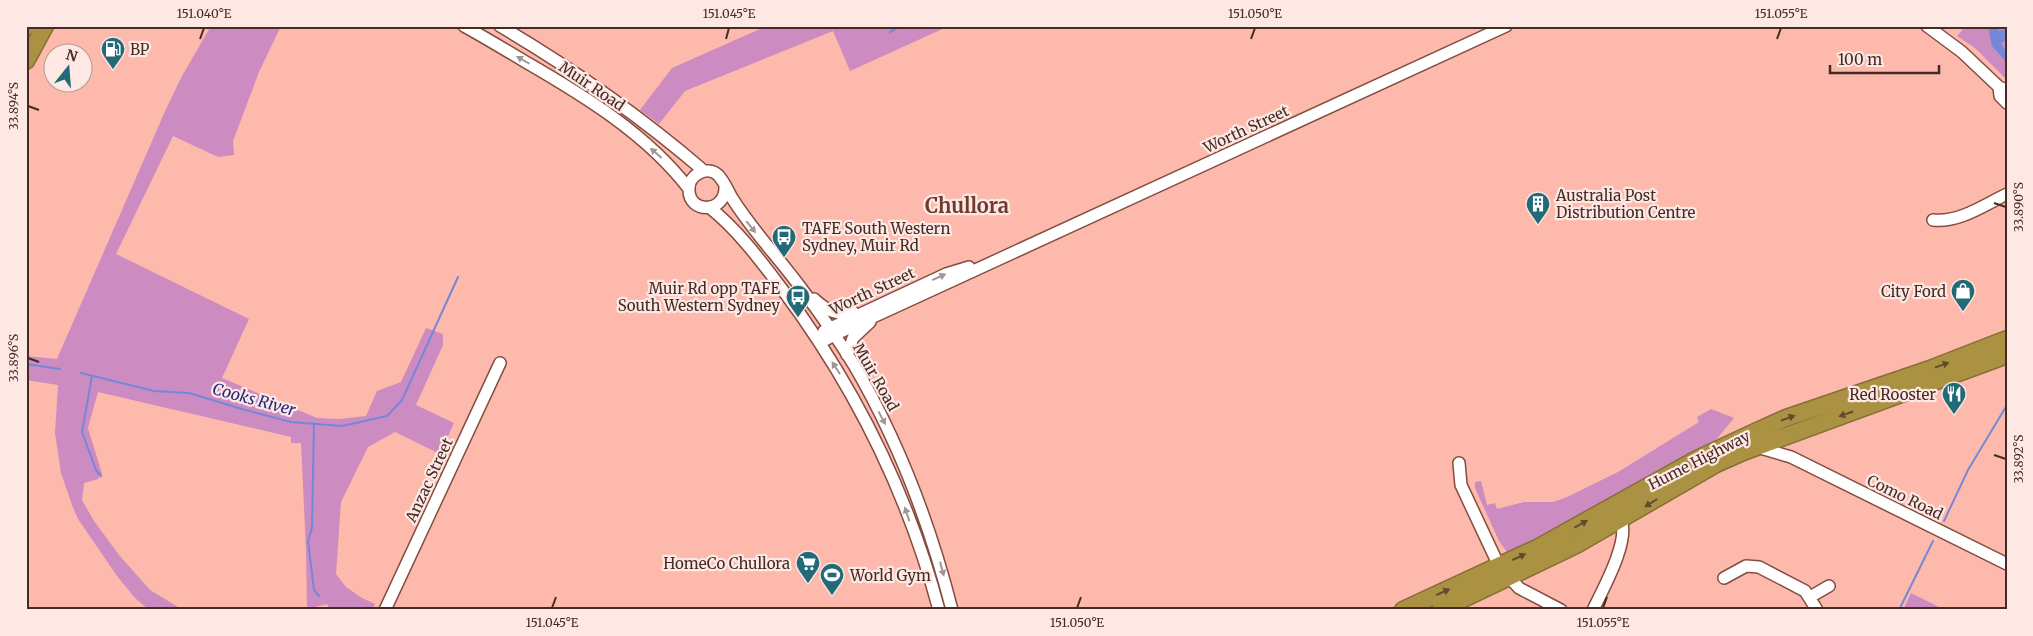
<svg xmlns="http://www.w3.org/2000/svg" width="2033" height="636" viewBox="0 0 2033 636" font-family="Merriweather,serif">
<rect width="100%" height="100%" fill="#fdbaac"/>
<path fill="#cc8bc1" d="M211 26H281L259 72 233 141 234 155 218 157 173 136 116 254 249 319 222 378 317 418 339 419 366 416 377 391 401 382 426 328 443 334V345L416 405 454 423 440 454 395 432 368 447 341 502 336 574 346 587 362 598 375 604 372 610H330L327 604 307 609 306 550 301 443H291V437L98 392 88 428 102 474 98 479 84 483 82 500 94 521 119 555 150 590 183 610H149L135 598 117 576 78 519 72 505 61 473 55 433 58 385 26 380V356L57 359 166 109 182 76Z
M767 26H949L850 71 833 31 685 91 659 124 640 110 672 68Z
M1966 26H2007V80L1975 48 1957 36Z
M1711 409 1734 418 1715 441 1591 512 1507 552 1499 541 1475 488V482L1481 481 1487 505 1495 503 1497 509 1524 502H1553L1567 497 1618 472 1699 422 1697 417Z
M1911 593 1945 610H1903Z"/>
<path fill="#7588d7" d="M1988 26H1998L1999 31 2007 29V40L2001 43 2007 53V63L1992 46Z"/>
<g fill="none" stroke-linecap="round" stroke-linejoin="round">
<path stroke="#7588d7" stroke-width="2" d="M890 32 901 26
M26 364 60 369
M81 373 154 391 189 393 242 409 291 422 342 426 387 416 402 400 458 277
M92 376 82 432 96 470 101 476
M314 424 312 528 308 541 314 590 319 596
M1944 521 1968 470 2007 405
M1899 610 1933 541"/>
<defs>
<path id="minor" d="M464 26C484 37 504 49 524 61 583 95 647 134 689 189
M500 26C573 69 640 116 704 171
M1927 26 1962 52 1999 87 2007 90
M1999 87 2000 96 2007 103
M725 186C726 214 689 214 689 190 688 175 707 165 718 175 724 181 728 191 732 198 752 230 778 257 801 288 819 312 838 339 854 365 899 442 930 524 952 610
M709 207C738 230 760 260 782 289 854 385 908 494 939 610
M1933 220C1959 223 1984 205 2007 194
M814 299C826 310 836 316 853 312
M824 331 946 274 969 267
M820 343 834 335 1506 26
M847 355 853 338 870 322
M1757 447 1791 457 2007 564
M1459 463 1461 485 1499 566 1519 588 1561 610
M1724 578 1746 566 1759 567 1805 591 1817 610
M1810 597 1829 586
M385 610 500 363
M1593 610C1603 589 1630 541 1621 520"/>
<path id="highway" d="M26 27 27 26
M26 61 45 26
M1403 610 1539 547 1697 459 1757 431 1786 418 1930 369 2007 339
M1440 610 1576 545 1716 464 1743 452 2007 355"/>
</defs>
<use href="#minor" stroke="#854c40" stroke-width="14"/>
<use href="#highway" stroke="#876e38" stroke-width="19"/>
<use href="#minor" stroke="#fff" stroke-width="11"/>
<use href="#highway" stroke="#aa9242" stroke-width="16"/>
</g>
<defs><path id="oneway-solid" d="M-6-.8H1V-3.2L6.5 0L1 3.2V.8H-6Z" transform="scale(1.25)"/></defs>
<g fill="#a29592">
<use href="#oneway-solid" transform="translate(523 60) rotate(-150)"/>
<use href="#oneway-solid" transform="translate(656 153) rotate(-139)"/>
<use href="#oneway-solid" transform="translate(751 227) rotate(51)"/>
<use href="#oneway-solid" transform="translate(939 277) rotate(-24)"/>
<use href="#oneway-solid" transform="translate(836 368) rotate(-123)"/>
<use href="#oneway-solid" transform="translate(882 418) rotate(62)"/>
<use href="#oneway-solid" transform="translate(907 514) rotate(-109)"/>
<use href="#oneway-solid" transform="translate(942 569) rotate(75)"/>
</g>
<g fill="#634a2e">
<use href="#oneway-solid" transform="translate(1942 365) rotate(-20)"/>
<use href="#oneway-solid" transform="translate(1846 414) rotate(161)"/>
<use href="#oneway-solid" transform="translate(1788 418) rotate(-20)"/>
<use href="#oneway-solid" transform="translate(1651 503) rotate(148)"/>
<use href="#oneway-solid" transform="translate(1581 524) rotate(-29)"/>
<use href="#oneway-solid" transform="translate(1519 557) rotate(-25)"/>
<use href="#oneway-solid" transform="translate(1443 592) rotate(-24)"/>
</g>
<path fill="none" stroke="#452b26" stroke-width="2" d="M200 39 204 28M726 39 729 28M1251 39 1255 28M1777 39 1781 28M28 106 39 110M1994 203 2006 207M28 358 39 362M1994 455 2006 459M552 608 556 597M1077 608 1081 597M1603 608 1607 597"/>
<defs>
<symbol id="fuel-pin" viewBox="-11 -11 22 30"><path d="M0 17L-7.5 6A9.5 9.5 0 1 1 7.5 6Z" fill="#236a78" stroke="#fee8e4"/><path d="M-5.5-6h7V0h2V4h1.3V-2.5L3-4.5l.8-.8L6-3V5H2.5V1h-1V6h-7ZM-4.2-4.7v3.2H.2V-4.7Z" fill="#fff"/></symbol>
<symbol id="building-pin" viewBox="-11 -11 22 30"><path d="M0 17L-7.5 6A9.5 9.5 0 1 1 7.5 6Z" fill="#236a78" stroke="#fee8e4"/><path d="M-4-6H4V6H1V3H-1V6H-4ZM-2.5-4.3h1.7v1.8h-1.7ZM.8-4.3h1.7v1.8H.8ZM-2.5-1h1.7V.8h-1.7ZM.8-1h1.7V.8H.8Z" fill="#fff"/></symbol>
<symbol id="bus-pin" viewBox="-11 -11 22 30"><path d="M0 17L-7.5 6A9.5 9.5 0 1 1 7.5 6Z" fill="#236a78" stroke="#fee8e4"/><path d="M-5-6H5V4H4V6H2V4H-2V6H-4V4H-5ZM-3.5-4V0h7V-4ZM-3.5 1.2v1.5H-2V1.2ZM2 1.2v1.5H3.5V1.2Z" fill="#fff"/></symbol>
<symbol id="shop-pin" viewBox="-11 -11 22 30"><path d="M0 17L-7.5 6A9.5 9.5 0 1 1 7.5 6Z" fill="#236a78" stroke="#fee8e4"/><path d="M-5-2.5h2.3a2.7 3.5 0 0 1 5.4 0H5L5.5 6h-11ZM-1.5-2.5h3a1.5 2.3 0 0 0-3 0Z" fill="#fff"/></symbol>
<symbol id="restaurant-pin" viewBox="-11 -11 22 30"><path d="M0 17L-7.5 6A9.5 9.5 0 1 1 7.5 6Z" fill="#236a78" stroke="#fee8e4"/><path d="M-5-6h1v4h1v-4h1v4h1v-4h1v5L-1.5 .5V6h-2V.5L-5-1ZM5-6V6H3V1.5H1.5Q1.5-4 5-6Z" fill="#fff"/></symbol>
<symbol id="supermarket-pin" viewBox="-11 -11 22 30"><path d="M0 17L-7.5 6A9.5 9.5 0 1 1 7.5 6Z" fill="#236a78" stroke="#fee8e4"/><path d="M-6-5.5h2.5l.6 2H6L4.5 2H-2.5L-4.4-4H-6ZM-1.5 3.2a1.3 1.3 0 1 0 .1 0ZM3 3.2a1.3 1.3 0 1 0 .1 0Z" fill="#fff"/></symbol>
<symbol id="stadium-pin" viewBox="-11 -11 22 30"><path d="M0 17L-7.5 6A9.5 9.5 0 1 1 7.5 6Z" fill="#236a78" stroke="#fee8e4"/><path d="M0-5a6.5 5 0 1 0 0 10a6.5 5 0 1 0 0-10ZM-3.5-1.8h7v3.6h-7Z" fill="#fff"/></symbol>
</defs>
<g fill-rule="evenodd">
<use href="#fuel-pin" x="99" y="35" width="28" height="38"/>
<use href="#building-pin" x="1524" y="190" width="28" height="38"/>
<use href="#bus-pin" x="770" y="223" width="28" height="38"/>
<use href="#shop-pin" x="1949" y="277" width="28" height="38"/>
<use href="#bus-pin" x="784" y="283" width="28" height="38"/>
<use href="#restaurant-pin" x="1940" y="380" width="28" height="38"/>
<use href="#supermarket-pin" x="794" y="549" width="28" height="38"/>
<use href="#stadium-pin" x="818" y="561" width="28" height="38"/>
</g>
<g text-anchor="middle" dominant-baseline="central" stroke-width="4.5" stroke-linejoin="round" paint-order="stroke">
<g font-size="15" fill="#452b26" stroke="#fee8e4" text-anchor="start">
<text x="130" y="49">BP</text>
<text x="1556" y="195">Australia Post<tspan x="1556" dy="17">Distribution Centre</tspan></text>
<text x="802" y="228">TAFE South Western<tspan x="802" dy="17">Sydney, Muir Rd</tspan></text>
<text x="780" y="288" text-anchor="end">Muir Rd opp TAFE<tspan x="780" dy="17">South Western Sydney</tspan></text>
<text x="1946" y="291" text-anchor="end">City Ford</text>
<text x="1936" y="394" text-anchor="end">Red Rooster</text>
<text x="790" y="563" text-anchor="end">HomeCo Chullora</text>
<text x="850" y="575">World Gym</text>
</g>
<g font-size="15" fill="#452b26" stroke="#fee8e4">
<text transform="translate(592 86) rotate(34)">Muir Road</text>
<text transform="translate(1246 129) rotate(-25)">Worth Street</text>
<text transform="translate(872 291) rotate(-25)">Worth Street</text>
<text transform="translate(876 377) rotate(60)">Muir Road</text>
<text transform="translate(1699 460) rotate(-27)">Hume Highway</text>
<text transform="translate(429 480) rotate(-65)">Anzac Street</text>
<text transform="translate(1905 497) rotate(26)">Como Road</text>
</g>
<g font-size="16" font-style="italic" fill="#212581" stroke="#fee8e4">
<text transform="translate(254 399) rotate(15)">Cooks River</text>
</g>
<g font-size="20" font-weight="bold" fill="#70392e" stroke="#fee8e4">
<text x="967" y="205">Chullora</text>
</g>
</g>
<rect width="2033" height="636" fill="none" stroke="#fee8e4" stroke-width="55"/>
<g transform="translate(68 68) rotate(17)"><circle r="24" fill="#fee8e4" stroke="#b49c98"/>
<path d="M0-4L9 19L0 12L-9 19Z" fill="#236a78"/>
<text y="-8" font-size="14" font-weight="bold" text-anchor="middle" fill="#452b26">N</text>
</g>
<path d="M1830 65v8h109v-8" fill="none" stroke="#452b26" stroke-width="2.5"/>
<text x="1838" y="65" font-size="15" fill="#452b26" stroke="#fee8e4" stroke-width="4" paint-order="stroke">100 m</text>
<rect x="28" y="28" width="1978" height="580" fill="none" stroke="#452b26" stroke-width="2"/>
<g font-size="12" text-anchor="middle" fill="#452b26">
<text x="204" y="18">151.040°E</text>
<text x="729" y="18">151.045°E</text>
<text x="1255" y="18">151.050°E</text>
<text x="1781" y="18">151.055°E</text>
<text transform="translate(14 106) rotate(-90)" y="4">33.894°S</text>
<text transform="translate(2019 207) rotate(-90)" y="4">33.890°S</text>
<text transform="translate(14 358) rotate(-90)" y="4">33.896°S</text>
<text transform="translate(2019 459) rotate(-90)" y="4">33.892°S</text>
<text x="552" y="627">151.045°E</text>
<text x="1077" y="627">151.050°E</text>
<text x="1603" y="627">151.055°E</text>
</g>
</svg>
